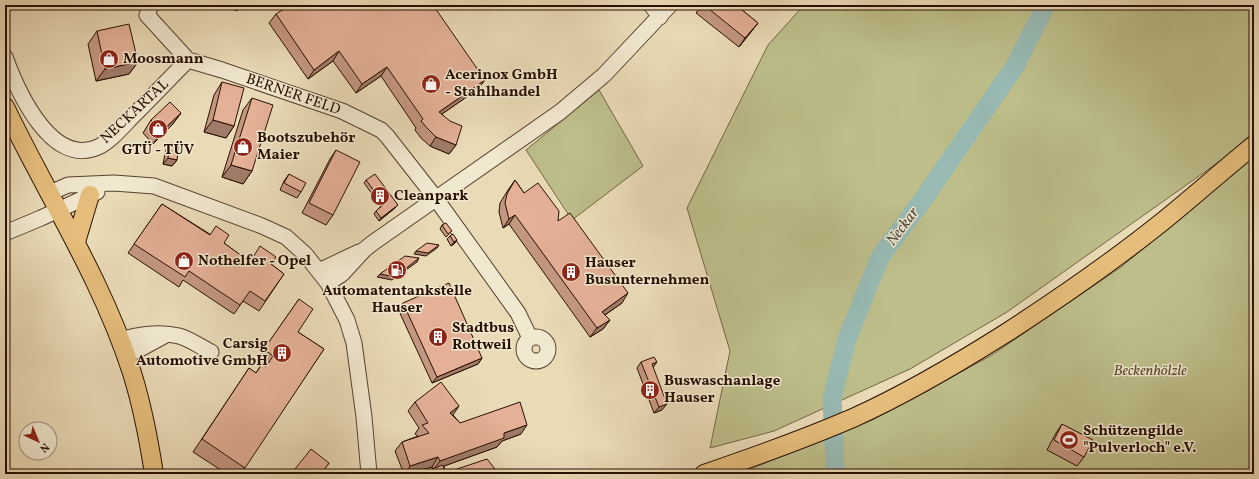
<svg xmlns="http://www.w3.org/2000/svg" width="1259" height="479" viewBox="0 0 1259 479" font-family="Vollkorn,serif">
<rect width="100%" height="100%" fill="#eadbb7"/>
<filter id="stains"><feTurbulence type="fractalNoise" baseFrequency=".005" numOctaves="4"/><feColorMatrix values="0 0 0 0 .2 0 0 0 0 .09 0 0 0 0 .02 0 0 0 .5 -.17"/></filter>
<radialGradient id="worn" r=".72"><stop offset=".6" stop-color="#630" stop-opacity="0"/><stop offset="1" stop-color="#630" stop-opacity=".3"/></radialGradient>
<path fill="#bdbe8a" stroke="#726645" d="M804 5H1254V132L1223 159 1007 312 910 369 774 431 710 448 730 351 687 208 768 45Z
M599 90 643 166 572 220 526 150Z
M1254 157V474H738L872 420 992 355 1121 267Z"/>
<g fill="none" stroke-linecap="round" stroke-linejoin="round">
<path stroke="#98bab3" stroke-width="19" d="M838 474 835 467 832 398 847 339 880 257 922 201 1015 66 1046 5"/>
<defs>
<path id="minor" d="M151 5 147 15 188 60 222 70 342 111 381 130 387 136 434 196 518 313 530 338
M651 5 660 17
M5 57C17 90 51 168 98 147 111 141 124 125 134 115 152 97 170 78 188 60
M50 193 68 185 114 183 154 186 262 226 286 237 305 254 328 283 347 320 354 343 364 417 369 474
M5 233 41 218 97 192
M319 271 359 252
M328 283 342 274 365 249 374 242 560 112 604 75 670 5
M524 349a12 12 0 1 1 24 0a12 12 0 1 1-24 0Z
M119 340C139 335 159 331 179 336 190 339 201 347 211 352
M125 355 140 349 164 336"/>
<path id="major" d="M5 107C47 195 102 279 132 373 142 405 149 441 154 474
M76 242 90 195
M704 474C754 457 804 439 853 418 906 394 957 364 1006 333 1060 298 1112 262 1162 222 1193 197 1223 170 1254 145"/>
</defs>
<use href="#minor" stroke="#58422e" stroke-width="17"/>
<use href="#major" stroke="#280f00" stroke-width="20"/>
<use href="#minor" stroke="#f1e8d0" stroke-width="15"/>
<use href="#major" stroke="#e5be7c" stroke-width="18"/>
</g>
<path fill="#c49781" stroke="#280f00" d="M7 5H25L23 8 8 10Z
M225 5H241L237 11Z
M702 5H736L758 23 751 32 739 47 696 13Z
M276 14 478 89 442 114 456 145 449 154 430 146 421 138 415 130 416 128 381 76 356 93 333 61 308 79 269 23Z
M97 31 138 62 129 74 96 81 88 44Z
M222 82 234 126 226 138 204 132 214 95Z
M252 98V171L243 184 222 177 243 110Z
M181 113 172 125 153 144 143 133 151 120Z
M170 143 177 160 172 166 163 164 166 149Z
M336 150 333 215 326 225 302 213 330 159Z
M289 174 301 192 297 198 280 190 284 181Z
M366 180 398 205 395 208 379 221 374 214 376 211 381 206 364 183Z
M515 180 524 193 558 221 622 303 605 315 610 320 603 329 590 337 509 224 503 228 499 212 500 203 508 190Z
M162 204 224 243 250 262 271 264 284 274 259 311 243 301 234 314 183 280 179 287 128 253Z
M442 225 449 234 446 237 440 229Z
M450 236 457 240 455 243 451 246 447 239Z
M299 299 298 332 324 349 240 474H227L193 452 249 368 256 373 261 365 256 361Z
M403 303 482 358 478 364 432 383 398 309Z
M641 362 653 368 662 410 654 413 637 368Z
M415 402 453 415 460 423 521 434 502 441 497 447 444 466 445 473 495 469 491 474H418L433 469 432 467 408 474H404L395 451 402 442 418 436 415 434 419 428 408 411Z
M1062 424 1084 457 1077 466 1047 450 1056 433Z
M329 463 321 474H291Z"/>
<path fill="#a07b69" stroke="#280f00" d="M12 5H25L23 8 8 10Z
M758 23 751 32 739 47 745 38Z
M339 51 333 61 308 79 314 70Z
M138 62 129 74 96 81 105 69Z
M387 67 381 76 356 93 362 84Z
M485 80 478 89 432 121 439 112Z
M181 113 172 125 153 144 162 131Z
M213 120 234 126 226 138 204 132Z
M436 137 456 145 449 154 430 146Z
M168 158 177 160 172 166 163 164Z
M231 165 252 171 243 184 222 177Z
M398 205 395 208 379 221 381 218Z
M515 215 509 224 503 228 509 219Z
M457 240 455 243 451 246 454 242Z
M439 245 437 248 426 256 414 254 416 251Z
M419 258 417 262 392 280 377 277 380 274Z
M628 293 622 303 596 321 602 312Z
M610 320 603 329 590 337 597 328Z
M482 358 478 364 432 383 437 377Z
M657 362 652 369V364Z
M667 404 662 410 654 413 659 407Z
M459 406 453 415 444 422 450 413Z
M527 425 521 434 502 441 497 447 433 470 440 461 504 433Z
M438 457 432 467 408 474H405L410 466Z
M495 469 491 474H476Z"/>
<path fill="#e4b096" stroke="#280f00" d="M290 5H433L485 80 439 112 450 121 462 126 456 145 436 137 427 128 421 121 423 119 387 67 362 84 339 51 314 70 276 14Z
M704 5H736L758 23 745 38Z
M129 24 138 62 105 69 97 31Z
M222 82 244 88 234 126 213 120Z
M252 98 273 105 252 171 231 165Z
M170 102 181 113 162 131 151 120Z
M170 143 179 144 177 160 168 158Z
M336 150 360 162 333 215 309 203Z
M289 174 306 183 301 192 284 183Z
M375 174 398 205 381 218 376 211 384 204 366 180Z
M515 180 524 193 538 183 559 211 558 221 570 213 628 293 602 312 610 320 597 328 515 215 509 219 505 203 507 194Z
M162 204 210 235 216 226 229 235 224 243 250 262 260 246 276 257 271 264 284 274 265 301 250 291 240 305 189 271 185 277 134 244Z
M446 223 452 231 448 234 442 225Z
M453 234 457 240 454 242 450 236Z
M427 243 439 245 428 253 416 251Z
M405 256 419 258 395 277 380 274Z
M449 283 482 358 437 377 403 303Z
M299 299 313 309 298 332 324 349 245 468 202 439 249 368 256 373 262 364 266 367 273 356 264 349Z
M654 357 657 362 652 364 667 404 659 407 641 362Z
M441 382 459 406 450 413 460 423 520 402 527 425 504 433V438L440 461 438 457 410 466 402 442 429 433 422 425 428 423 415 402Z
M1062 424 1093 440 1084 457 1054 440Z
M311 449 329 463 322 473 318 470 316 474H291Z
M487 459 495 469 476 474H418L443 465 445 473Z"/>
<defs>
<symbol id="shop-disc" viewBox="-11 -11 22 22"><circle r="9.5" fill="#8f2418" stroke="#f1e8d0"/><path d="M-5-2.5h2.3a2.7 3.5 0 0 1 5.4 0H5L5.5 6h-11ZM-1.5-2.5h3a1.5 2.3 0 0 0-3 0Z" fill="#fff"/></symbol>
<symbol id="building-disc" viewBox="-11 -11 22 22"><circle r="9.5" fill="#8f2418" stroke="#f1e8d0"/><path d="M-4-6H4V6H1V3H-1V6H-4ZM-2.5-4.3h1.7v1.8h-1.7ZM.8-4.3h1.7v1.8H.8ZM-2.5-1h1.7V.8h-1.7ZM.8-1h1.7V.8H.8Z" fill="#fff"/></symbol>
<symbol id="fuel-disc" viewBox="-11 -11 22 22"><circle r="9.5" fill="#8f2418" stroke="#f1e8d0"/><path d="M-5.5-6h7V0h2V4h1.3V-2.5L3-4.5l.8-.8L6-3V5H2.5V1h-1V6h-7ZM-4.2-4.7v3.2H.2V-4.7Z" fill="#fff"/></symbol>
<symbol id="stadium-disc" viewBox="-11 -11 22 22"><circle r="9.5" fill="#8f2418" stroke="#f1e8d0"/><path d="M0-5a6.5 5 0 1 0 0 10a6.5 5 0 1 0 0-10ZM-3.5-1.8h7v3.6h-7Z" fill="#fff"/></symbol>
</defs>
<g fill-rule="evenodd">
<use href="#shop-disc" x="98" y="48" width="22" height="22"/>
<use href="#shop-disc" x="420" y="73" width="22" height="22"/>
<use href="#shop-disc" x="147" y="118" width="22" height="22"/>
<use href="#shop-disc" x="232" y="136" width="22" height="22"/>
<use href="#building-disc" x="369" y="185" width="22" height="22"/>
<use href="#shop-disc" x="173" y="250" width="22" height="22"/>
<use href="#fuel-disc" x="386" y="259" width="22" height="22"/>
<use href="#building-disc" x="560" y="261" width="22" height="22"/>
<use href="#building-disc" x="427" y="326" width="22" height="22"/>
<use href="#building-disc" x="271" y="342" width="22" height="22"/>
<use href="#building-disc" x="639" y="379" width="22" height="22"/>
<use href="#stadium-disc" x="1058" y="429" width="22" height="22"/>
</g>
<g text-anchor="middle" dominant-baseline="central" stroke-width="3" stroke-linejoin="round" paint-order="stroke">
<g font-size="15" font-weight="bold" fill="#280f00" stroke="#f1e8d0" text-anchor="start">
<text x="123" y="59">Moosmann</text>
<text x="445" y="75">Acerinox GmbH<tspan x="445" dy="17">- Stahlhandel</tspan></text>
<text x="257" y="138">Bootszubehör<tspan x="257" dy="17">Maier</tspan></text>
<text x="158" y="150" text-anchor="middle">GTÜ - TÜV</text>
<text x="394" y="196">Cleanpark</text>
<text x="198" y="261">Nothelfer - Opel</text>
<text x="585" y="263">Hauser<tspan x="585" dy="17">Busunternehmen</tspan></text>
<text x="397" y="291" text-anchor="middle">Automatentankstelle<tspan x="397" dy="17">Hauser</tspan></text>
<text x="452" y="328">Stadtbus<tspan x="452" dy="17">Rottweil</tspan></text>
<text x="268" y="344" text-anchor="end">Carsig<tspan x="268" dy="17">Automotive GmbH</tspan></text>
<text x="664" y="381">Buswaschanlage<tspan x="664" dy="17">Hauser</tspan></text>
<text x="1083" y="431">Schützengilde<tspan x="1083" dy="17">"Pulverloch" e.V.</tspan></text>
</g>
<g font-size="15" fill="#280f00" stroke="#f1e8d0">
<text transform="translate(293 95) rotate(19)">BERNER FELD</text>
<text transform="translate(135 112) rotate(-43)">NECKARTAL</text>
</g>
<g font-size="15" font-style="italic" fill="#5c4c30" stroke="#f1e8d0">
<text x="1150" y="371">Beckenhölzle</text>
</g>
<g font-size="16" font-style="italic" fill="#4f4b3f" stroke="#f1e8d0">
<text transform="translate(903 227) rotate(-53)">Neckar</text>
</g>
</g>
<rect width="1259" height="479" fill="none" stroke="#eadbb7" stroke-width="20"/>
<rect x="6" y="6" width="1247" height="467" fill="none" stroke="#280f00" stroke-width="2"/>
<rect x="10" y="10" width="1239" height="459" fill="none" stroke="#280f00"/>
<g transform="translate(38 441) rotate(136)"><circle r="19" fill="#f1e8d0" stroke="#a1917d"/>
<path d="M0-3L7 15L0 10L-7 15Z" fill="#8f2418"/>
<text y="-6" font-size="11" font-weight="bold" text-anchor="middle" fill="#280f00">N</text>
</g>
<rect width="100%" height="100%" filter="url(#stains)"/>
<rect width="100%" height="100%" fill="url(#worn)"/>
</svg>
